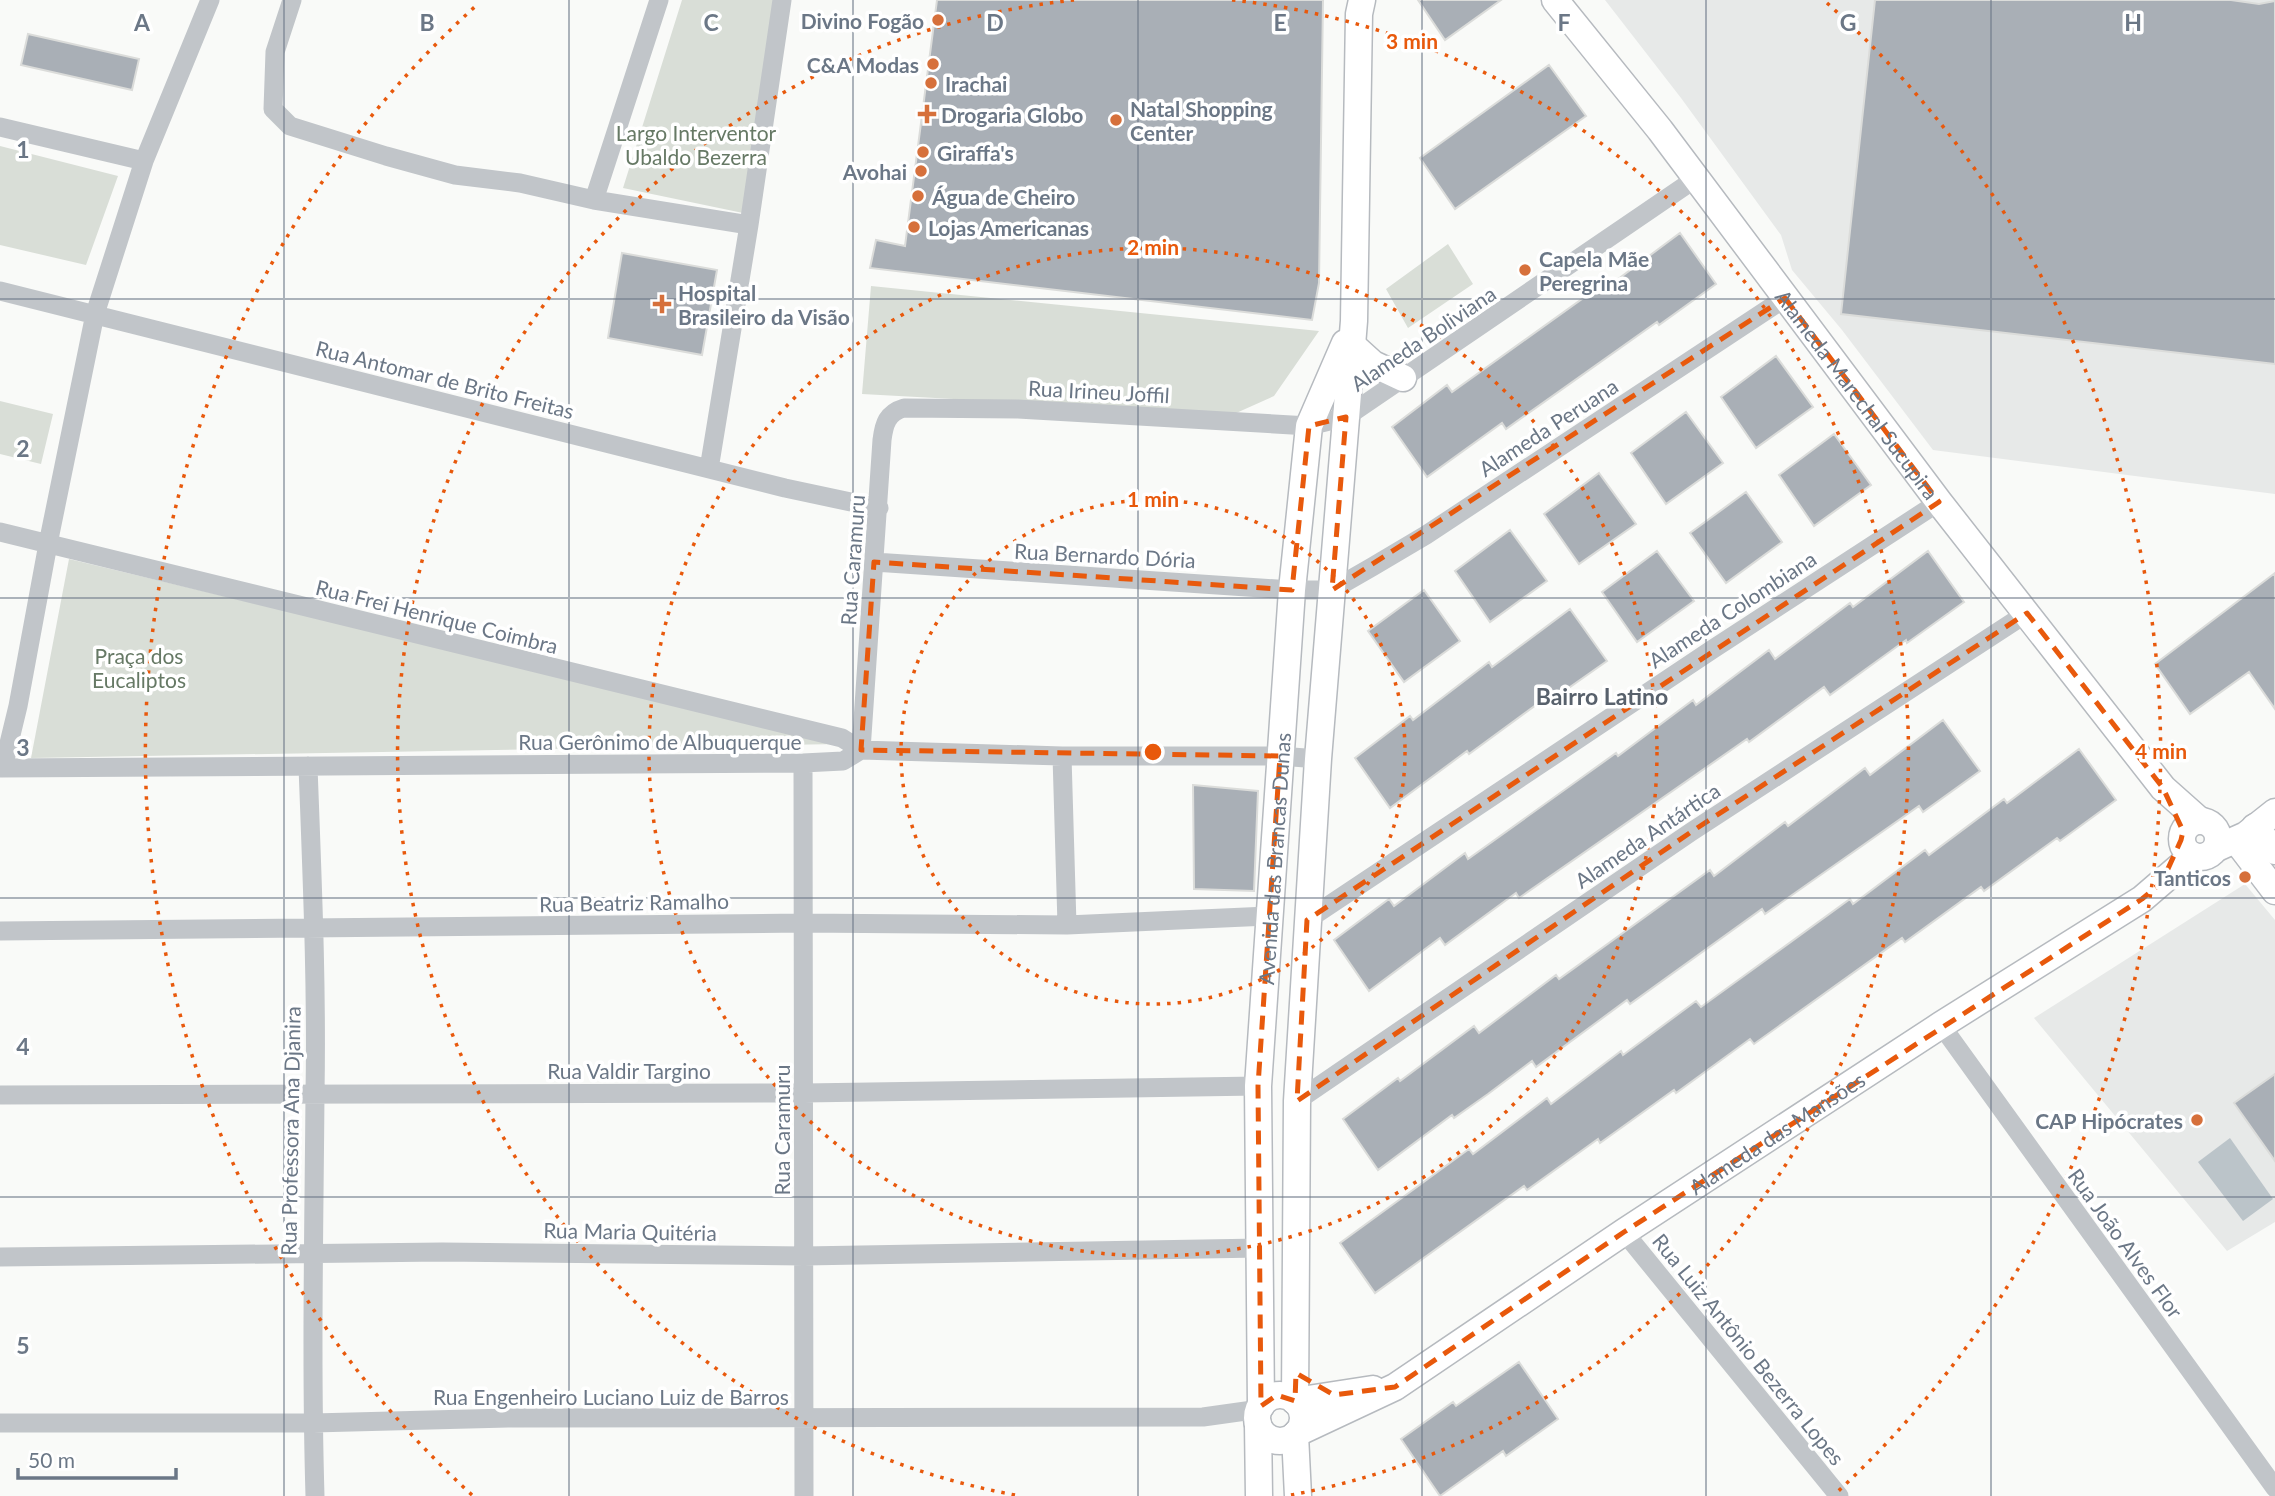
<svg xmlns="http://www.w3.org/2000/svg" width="2275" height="1496" viewBox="0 0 2275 1496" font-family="Lato,sans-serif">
<rect width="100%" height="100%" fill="#f9faf8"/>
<path fill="#e7e9e8" d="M1605 0H2275V494L1933 450 1842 330 1792 270 1781 235 1681 98Z
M2245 884 2275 920V1222L2227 1251 2034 1018Z"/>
<path fill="#d9ded7" d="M682 0H774L743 213 623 188Z
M0 146 118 176 86 265 0 245Z
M1448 244 1473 284 1408 328 1386 289Z
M871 286 1319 331 1274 396 1234 414 862 394Z
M0 401 53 414 41 464 0 454Z
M69 559 841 744 31 758Z"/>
<path fill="#bbc4c9" d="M2230 1138 2273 1199 2243 1221 2198 1162Z"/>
<path fill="#a9afb6" stroke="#dbdcda" stroke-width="2" d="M937 0H1323L1319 283 1312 320 870 268 876 240 905 246Z
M1418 0H1501L1445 40Z
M1875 0H2231L2259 4 2275 1V364L1841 314Z
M28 34 139 59 132 90 21 65Z
M1549 65 1586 116 1455 209 1420 158Z
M1680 233 1716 284 1659 325 1657 322 1506 429 1502 423 1427 477 1392 427 1447 385 1452 392 1603 284 1606 288Z
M622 253 717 270 702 355 608 338Z
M1776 356 1813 407 1756 448 1721 397Z
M1686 412 1723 463 1666 504 1631 453Z
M1834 434 1871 485 1814 526 1779 475Z
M1599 473 1636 524 1579 564 1544 514Z
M1746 492 1782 542 1726 583 1690 533Z
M1510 530 1547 581 1490 622 1455 571Z
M1657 551 1694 601 1637 642 1602 592Z
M1928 551 1964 602 1907 643 1906 640 1830 695 1824 687 1749 742 1747 739 1519 898 1516 893 1445 945 1440 938 1369 991 1334 940 1389 899 1394 906 1465 853 1468 859 1616 753 1618 756 1693 700 1696 705 1769 650 1775 659 1850 603 1853 607Z
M2275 573V709L2249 672 2190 714 2155 664Z
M1424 590 1460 641 1404 682 1368 631Z
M1570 609 1607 661 1550 701 1547 697 1469 754 1467 751 1390 808 1355 758 1410 716 1413 720 1489 662 1492 667Z
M1943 720 1980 771 1923 812 1919 806 1765 914 1762 909 1630 1004 1627 1000 1536 1067 1532 1061 1488 1094 1454 1118 1452 1115 1378 1170 1343 1119 1398 1078 1400 1081 1474 1026 1479 1033 1556 975 1559 979 1710 870 1714 876 1785 822 1788 826 1865 768 1870 775Z
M2079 749 2116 800 2060 841 2057 838 1984 891 1981 887 1905 942 1902 938 1754 1044 1750 1039 1676 1093 1674 1090 1600 1143 1598 1139 1527 1190 1524 1186 1375 1293 1340 1243 1469 1149 1473 1154 1547 1098 1551 1104 1621 1051 1623 1055 1696 1001 1701 1007 1850 899 1853 904 1925 850 1929 855 2004 799 2007 803Z
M1193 785 1258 791 1254 891 1194 889Z
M2275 1074V1161L2234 1103Z
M1519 1362 1558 1419 1506 1456 1503 1451 1440 1496 1401 1439 1453 1402 1456 1406Z"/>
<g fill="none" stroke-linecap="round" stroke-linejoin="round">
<defs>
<g id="secondary">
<path id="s1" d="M1555 0 1660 130 1939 502 2163 788 2199 820"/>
<path d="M1352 345 1373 364 1403 378"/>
<circle cx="2200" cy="839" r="18"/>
<path d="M2255 827 2275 851"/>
<path d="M2236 840 2275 891"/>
<path d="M2217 848 2246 835 2275 812"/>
<circle cx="1280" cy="1418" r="23"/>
<path d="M1295 1401 1297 1101 1318 759 1354 321 1359 14 1362 0"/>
<path d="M1295 1401 1373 1389"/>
<path id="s2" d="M1261 1406 1258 1086 1292 590 1309 426 1345 343"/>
<path d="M1258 1424 1259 1496"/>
<path id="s3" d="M1297 1433 1395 1387 1624 1232 1941 1025 2142 899 2192 856"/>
<path d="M1295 1435 1298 1496"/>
</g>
</defs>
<use href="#secondary" stroke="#b6babf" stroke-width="29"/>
<path stroke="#c1c5c9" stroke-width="19" d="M292 0 275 52 273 109 290 126 386 156 455 175 520 183 594 200 749 225
M0 127 144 161
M594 200 659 0
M0 291 785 488 879 508
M709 469 749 225 782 0
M0 532 842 738 861 750 882 440C884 424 887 413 904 408L1018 409 1309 426 1346 417 1695 179
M874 562 1292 590H1332L1372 567 1426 535 1785 298
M1062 756 1067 925
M803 763 804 1496
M308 766C312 875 317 985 315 1094 314 1228 311 1362 315 1496
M0 768 803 763 843 761 861 750 1062 756H1280L1318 759
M3 768 18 706 48 544 95 314 144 161 210 0
M1307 920 1713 649 1939 502
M0 931 802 923 1067 925 1268 916
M1941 1025 2275 1488
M0 1095 804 1093 1258 1086
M1297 1101 1691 832 2027 613
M1624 1232 1839 1496
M0 1257 442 1252 804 1256 1260 1248
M0 1423H313L508 1418 1203 1417 1260 1409"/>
<use href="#secondary" stroke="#fff" stroke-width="26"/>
</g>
<path fill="none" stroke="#e8590c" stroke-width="5" stroke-dasharray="14 9" stroke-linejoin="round" d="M1785 298 1939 502 1307 920 1297 1101 1691 832 2027 613 2163 788 2183 831 2181 840 2162 882 2142 899 1624 1232 1395 1387 1334 1395 1296 1373 1295 1401 1277 1395 1261 1406 1258 1086 1280 756 861 750 874 562 1292 590 1309 426 1346 417 1332 590Z"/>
<path fill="none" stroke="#6b7786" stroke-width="2" stroke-opacity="0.55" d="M284 0V1496M569 0V1496M853 0V1496M1138 0V1496M1422 0V1496M1706 0V1496M1991 0V1496M0 299H2275M0 598H2275M0 898H2275M0 1197H2275"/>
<g fill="none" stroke="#e8590c" stroke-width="3.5" stroke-dasharray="3.5 7">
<circle cx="1153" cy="752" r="252"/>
<circle cx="1153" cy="752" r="504"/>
<path d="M1015 1495A756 756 0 0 1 1074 0M1232 0A756 756 0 0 1 1291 1495"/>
<path d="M472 1495A1008 1008 0 0 1 479 3M1827 3A1008 1008 0 0 1 1834 1495"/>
</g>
<g fill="#d6703b" stroke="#fff" stroke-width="2.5">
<circle cx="938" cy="20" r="7"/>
<circle cx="933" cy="64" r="7"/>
<circle cx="931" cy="83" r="7"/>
<path d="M923.5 103.5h7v7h7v7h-7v7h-7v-7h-7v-7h7z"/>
<circle cx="1116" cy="120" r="7"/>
<circle cx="923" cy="152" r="7"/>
<circle cx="921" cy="171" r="7"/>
<circle cx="918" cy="196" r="7"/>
<circle cx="914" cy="227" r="7"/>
<circle cx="1525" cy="270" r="7"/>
<path d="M658.5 293.5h7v7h7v7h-7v7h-7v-7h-7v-7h7z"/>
<circle cx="2245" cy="877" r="7"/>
<circle cx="2197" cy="1120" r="7"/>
</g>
<g text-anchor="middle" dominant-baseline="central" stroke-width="7" stroke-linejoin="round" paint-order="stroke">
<g font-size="21" font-weight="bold" fill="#6b7786" stroke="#fff" text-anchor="start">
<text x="924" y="20" text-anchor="end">Divino Fogão</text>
<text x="919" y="64" text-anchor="end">C&amp;A Modas</text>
<text x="945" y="83">Irachai</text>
<text x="1130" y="108">Natal Shopping<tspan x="1130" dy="24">Center</tspan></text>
<text x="941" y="114">Drogaria Globo</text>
<text x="937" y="152">Giraffa's</text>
<text x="907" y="171" text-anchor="end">Avohai</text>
<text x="932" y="196">Água de Cheiro</text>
<text x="928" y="227">Lojas Americanas</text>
<text x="1539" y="258">Capela Mãe<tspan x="1539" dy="24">Peregrina</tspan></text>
<text x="678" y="292">Hospital<tspan x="678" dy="24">Brasileiro da Visão</tspan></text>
<text x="2231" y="877" text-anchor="end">Tanticos</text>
<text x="2183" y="1120" text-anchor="end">CAP Hipócrates</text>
</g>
<g font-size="21" fill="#667965" stroke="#fff">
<text x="696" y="132">Largo Interventor<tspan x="696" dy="24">Ubaldo Bezerra</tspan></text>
<text x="139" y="655">Praça dos<tspan x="139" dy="24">Eucaliptos</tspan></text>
</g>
<g font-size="21" fill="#6b7786" stroke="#fff">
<text transform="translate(1423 338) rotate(-34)">Alameda Boliviana</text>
<text transform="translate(445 379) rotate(14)">Rua Antomar de Brito Freitas</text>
<text transform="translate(1099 391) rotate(3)">Rua Irineu Joffil</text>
<text stroke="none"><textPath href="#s1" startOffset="497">Alameda Marechal Sucupira</textPath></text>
<text transform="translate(1548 427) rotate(-33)">Alameda Peruana</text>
<text transform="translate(1105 555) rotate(3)">Rua Bernardo Dória</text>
<text transform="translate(852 560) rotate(-86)">Rua Caramuru</text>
<text transform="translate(1732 609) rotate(-33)">Alameda Colombiana</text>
<text transform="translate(437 616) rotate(14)">Rua Frei Henrique Coimbra</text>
<text x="660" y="741">Rua Gerônimo de Albuquerque</text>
<text transform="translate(1647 835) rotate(-34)">Alameda Antártica</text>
<text stroke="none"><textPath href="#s2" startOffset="548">Avenida das Brancas Dunas</textPath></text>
<text transform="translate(634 902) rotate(-1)">Rua Beatriz Ramalho</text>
<text x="629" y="1070">Rua Valdir Targino</text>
<text transform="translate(781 1130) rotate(-90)">Rua Caramuru</text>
<text transform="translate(290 1131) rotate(-89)">Rua Professora Ana Djanira</text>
<text stroke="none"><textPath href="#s3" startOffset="567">Alameda das Mansões</textPath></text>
<text transform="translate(630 1231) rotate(1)">Rua Maria Quitéria</text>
<text transform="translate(2126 1243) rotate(54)">Rua João Alves Flor</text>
<text transform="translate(1749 1349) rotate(51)">Rua Luiz Antônio Bezerra Lopes</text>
<text x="611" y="1396">Rua Engenheiro Luciano Luiz de Barros</text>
</g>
<g font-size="23" font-weight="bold" fill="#58616c" stroke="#fff">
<text x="1602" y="696">Bairro Latino</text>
</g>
</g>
<g font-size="23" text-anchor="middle" font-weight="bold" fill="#6b7786" stroke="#fff" stroke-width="7" stroke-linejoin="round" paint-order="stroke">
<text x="142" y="31">A</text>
<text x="427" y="31">B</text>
<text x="711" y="31">C</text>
<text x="995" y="31">D</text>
<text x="1280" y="31">E</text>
<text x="1564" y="31">F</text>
<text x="1848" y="31">G</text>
<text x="2133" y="31">H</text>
<text x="23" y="158">1</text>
<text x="23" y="457">2</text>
<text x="23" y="756">3</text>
<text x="23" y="1055">4</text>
<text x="23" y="1354">5</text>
</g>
<circle cx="1153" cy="752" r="10" fill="#e8590c" stroke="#fff" stroke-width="3.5"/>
<g font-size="21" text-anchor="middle" font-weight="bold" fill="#e8590c" stroke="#fff" stroke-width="7" stroke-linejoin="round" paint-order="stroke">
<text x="1412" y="49">3 min</text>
<text x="1153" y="255">2 min</text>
<text x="1153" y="507">1 min</text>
<text x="2161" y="759">4 min</text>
</g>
<path d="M18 1468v10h158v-10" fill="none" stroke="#6b7786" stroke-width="3.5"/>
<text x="28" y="1468" font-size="21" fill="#6b7786" stroke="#ffffff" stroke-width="5" paint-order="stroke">50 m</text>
</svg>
